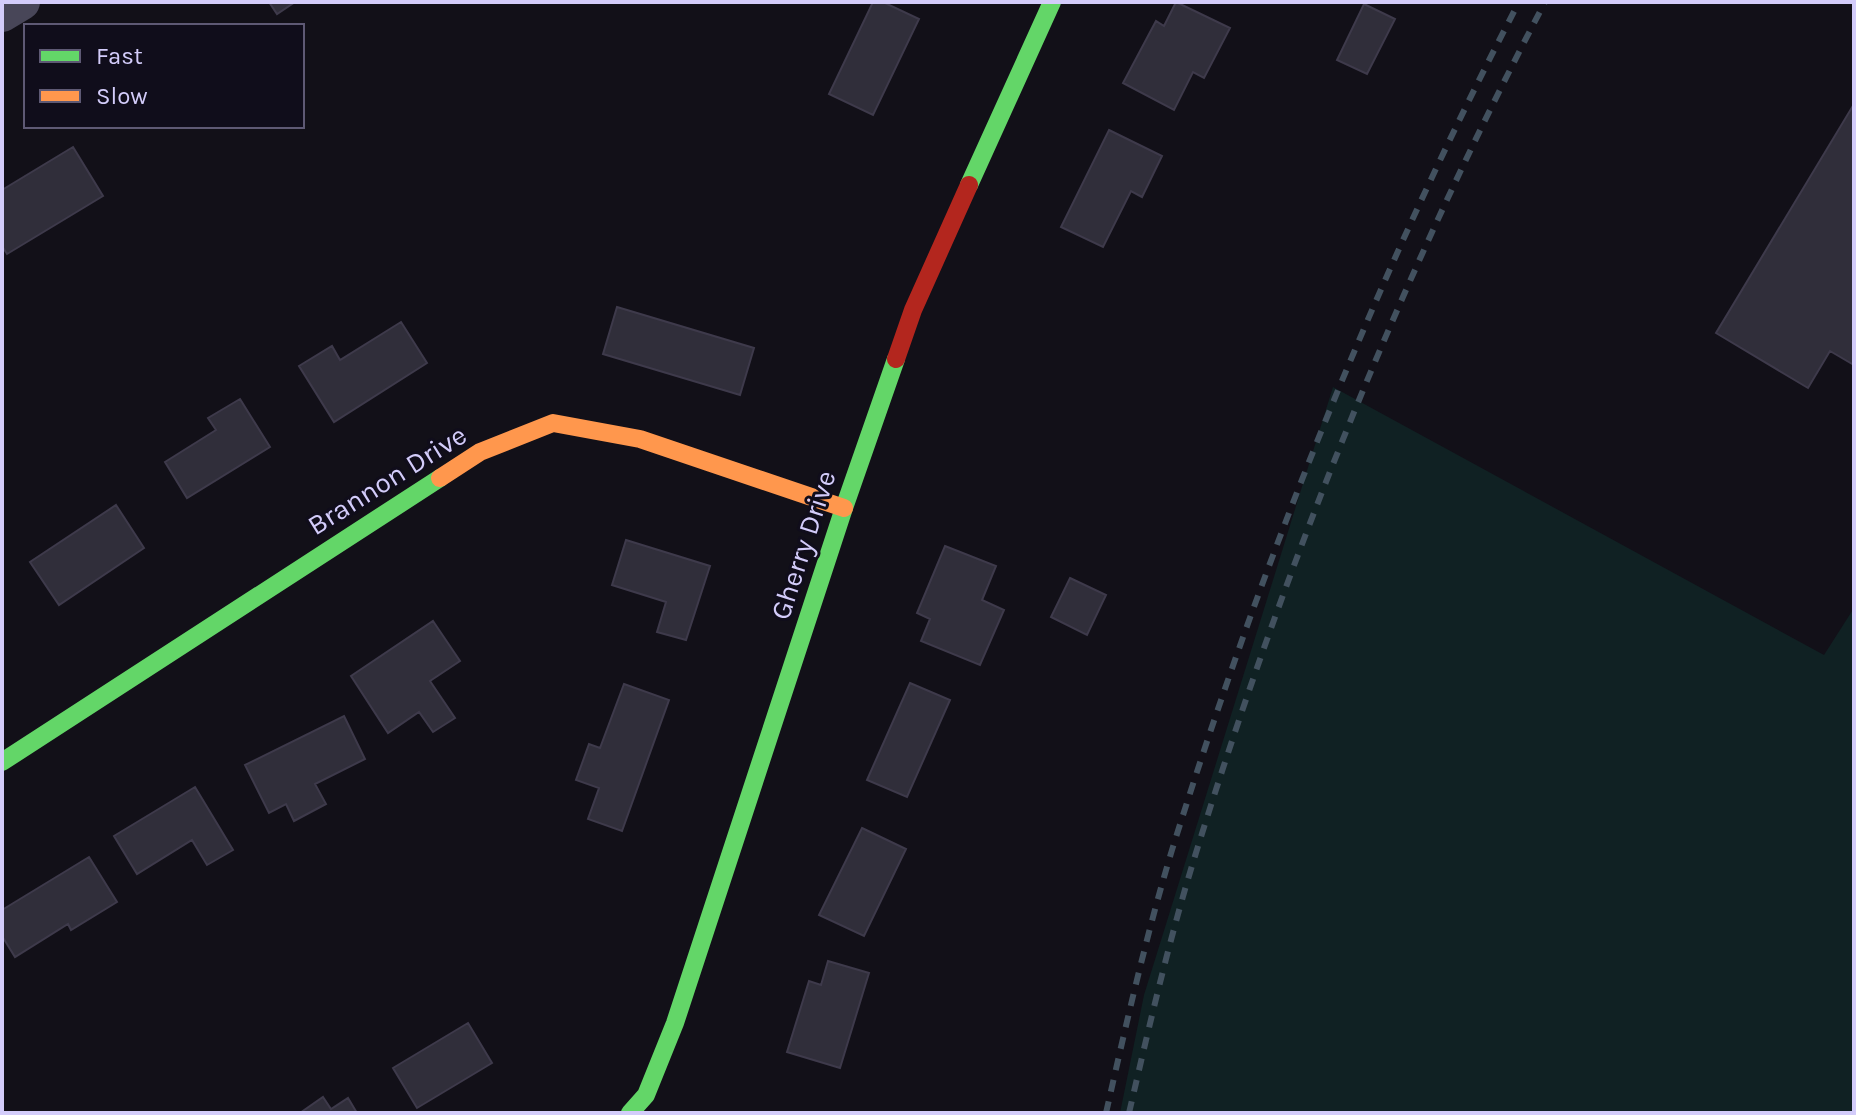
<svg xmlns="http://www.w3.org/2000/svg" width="1856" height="1115" viewBox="0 0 1856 1115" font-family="Karla,sans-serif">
<rect width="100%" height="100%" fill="#121018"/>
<path fill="#102123" d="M1333 387 1824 655 1854 608V1113H1120L1144 995Z"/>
<path fill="#302e3a" stroke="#3e3a4b" stroke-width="2" d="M269 2H295L277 14Z
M873 2H883L919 19 873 115 829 94Z
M1176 2 1230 28 1204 78 1193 72 1174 110 1123 83 1156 21 1164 26Z
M1364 4 1395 19 1367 74 1337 60Z
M1854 104V365L1830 351 1808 388 1716 333Z
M1109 130 1162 156 1142 197 1131 191 1103 247 1061 227Z
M73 147 103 196 7 254 2 246V190Z
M617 307 754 348 740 395 603 354Z
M401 322 427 363 334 422 299 366 332 346 340 360Z
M240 399 270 447 187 498 165 462 216 430 208 418Z
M116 505 144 548 59 605 30 562Z
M626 540 710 566 686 640 657 632 666 602 612 585Z
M945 546 996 566 982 600 1004 610 980 665 921 641 930 619 917 613Z
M1070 578 1106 595 1087 635 1051 617Z
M433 621 460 661 430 681 455 718 433 732 419 712 388 733 351 676Z
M910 683 950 700 907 797 867 780Z
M624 684 669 700 622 831 588 819 599 788 576 780 589 744 600 748Z
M344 716 365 759 315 784 326 804 294 821 286 804 269 813 245 765Z
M195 787 233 850 207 865 192 840 137 874 114 836Z
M862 828 906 849 864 936 819 915Z
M89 857 117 902 71 930 68 924 15 957 2 936V910Z
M828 961 869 973 840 1068 787 1052 809 981 821 985Z
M468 1023 492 1063 417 1108 393 1068Z
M323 1097 331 1109 348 1098 357 1113H300Z"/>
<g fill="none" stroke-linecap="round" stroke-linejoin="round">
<path stroke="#484658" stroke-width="36" d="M2 14 22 2"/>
<path stroke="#63d668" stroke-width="18" d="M969 185 1052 2
M2 762 440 478
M630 1113 646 1095 675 1023 844 508 896 359"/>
<path stroke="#ff974d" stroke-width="18" d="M440 478 480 452 553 423 640 439 844 508"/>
<path stroke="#b3261e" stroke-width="18" d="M896 359 913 310 969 185"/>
<path stroke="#42515f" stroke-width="6" stroke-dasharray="12 10" stroke-linecap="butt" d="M1106 1113C1126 1025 1146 936 1172 850 1262 561 1379 269 1519 2
M1129 1113C1149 1027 1169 940 1195 856 1286 562 1402 274 1545 2"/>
</g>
<g text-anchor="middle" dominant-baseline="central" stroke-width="6" stroke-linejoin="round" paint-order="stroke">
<g font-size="28" fill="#d3ccfa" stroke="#100d1b">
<text transform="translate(387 480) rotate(-32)">Brannon Drive</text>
<text transform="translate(803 545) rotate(-72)">Gherry Drive</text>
</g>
</g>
<rect width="1856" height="1115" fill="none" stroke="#d3ccfa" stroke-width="8"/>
<rect x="24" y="24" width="280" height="104" fill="#100d1b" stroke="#5e5974" stroke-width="2"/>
<rect x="40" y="50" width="40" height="12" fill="#63d668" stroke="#5e5974" stroke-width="2"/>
<text x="96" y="64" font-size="24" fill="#d3ccfa">Fast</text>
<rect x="40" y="90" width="40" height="12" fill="#ff974d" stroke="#5e5974" stroke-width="2"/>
<text x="96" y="104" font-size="24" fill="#d3ccfa">Slow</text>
</svg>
